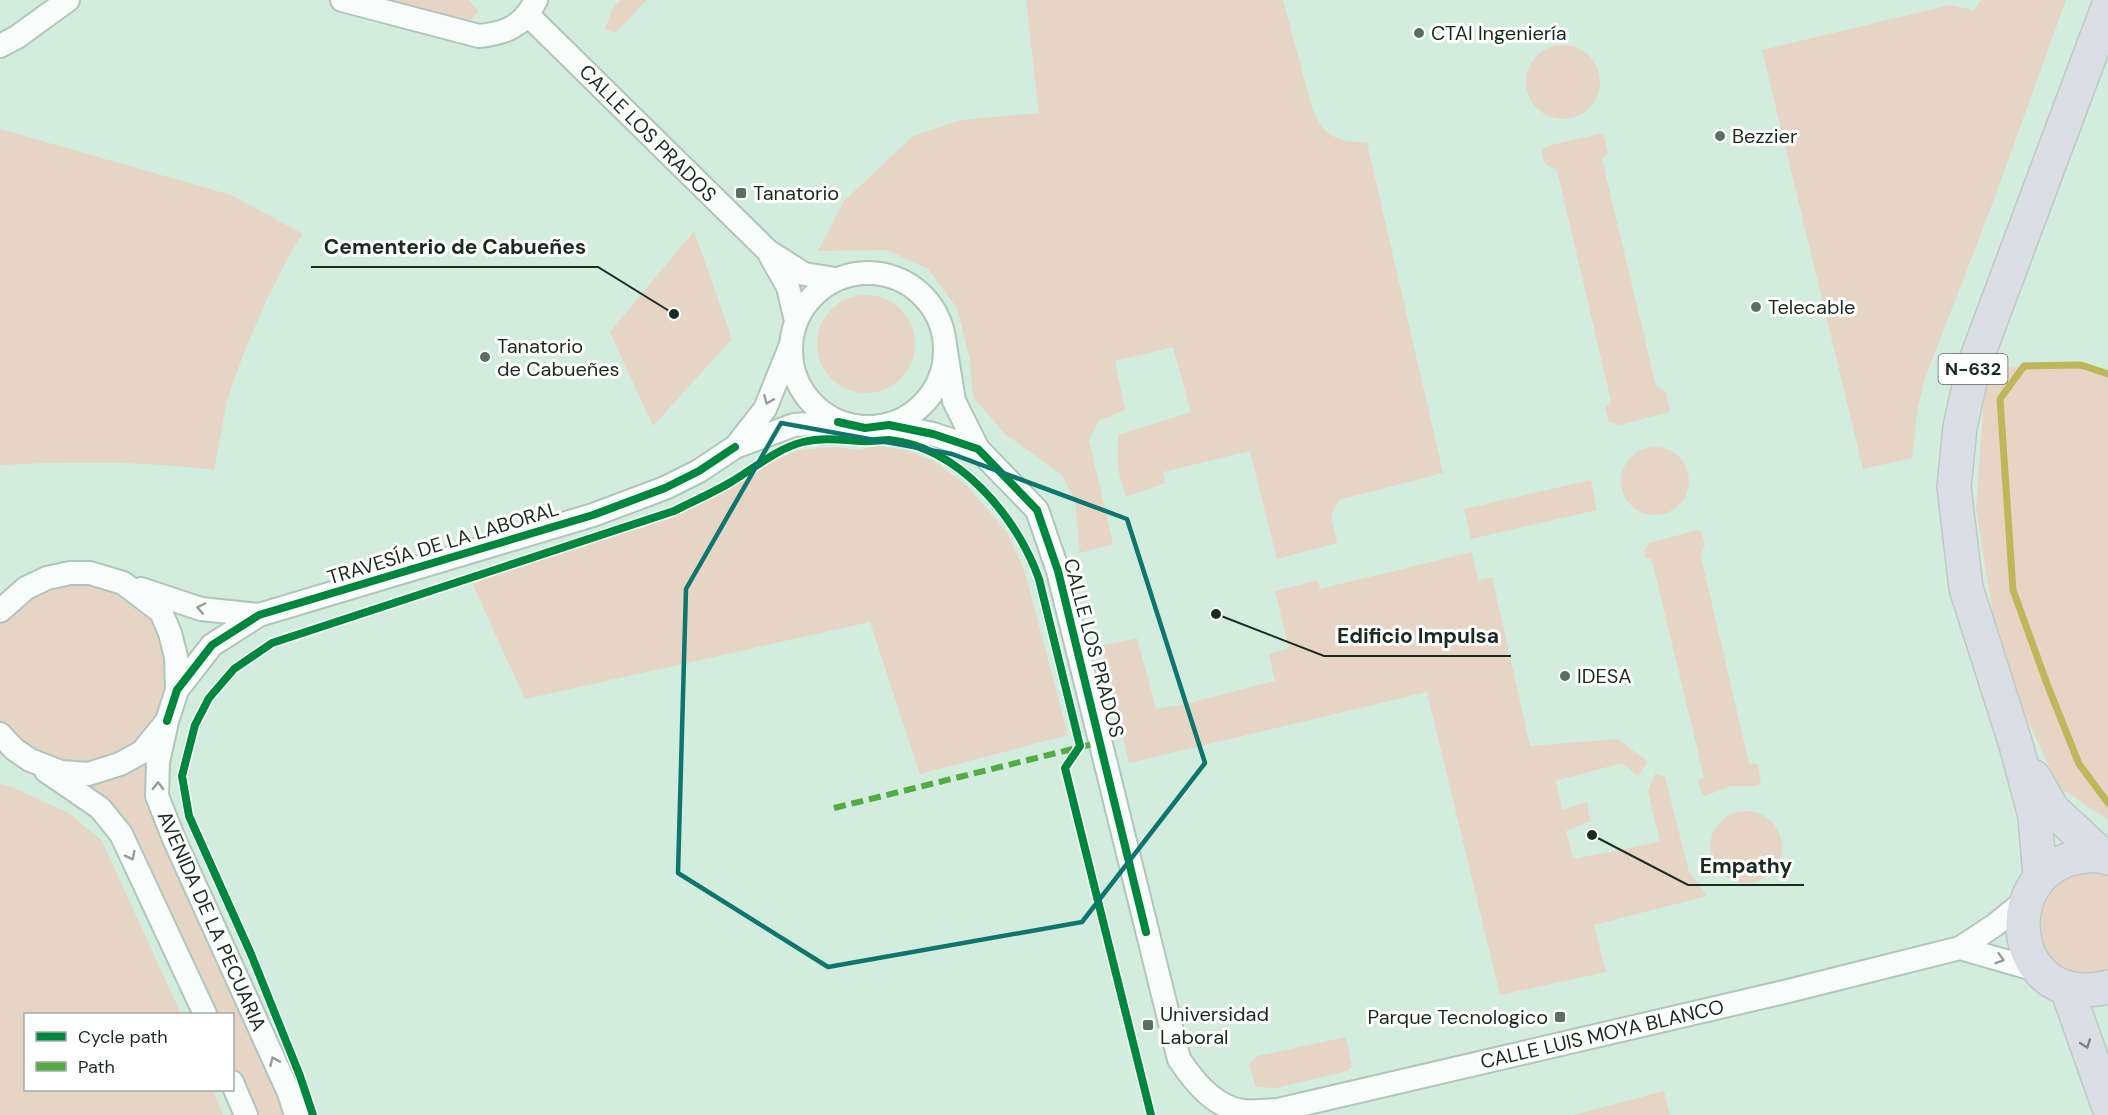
<svg xmlns="http://www.w3.org/2000/svg" width="2108" height="1115" viewBox="0 0 2108 1115" font-family="'DM Sans',sans-serif">
<rect width="100%" height="100%" fill="#d2ecdd"/>
<path fill="#e6d5c4" d="M379 0H468L479 11 471 20Z
M621 0H647L615 33 605 29 614 6Z
M1026 0H1283L1312 108C1324 138 1337 141 1367 143L1443 473 1339 500 1331 516 1337 543 1277 559 1250 451 1163 472 1165 483 1126 497 1118 469V435L1191 412 1173 347 1115 361 1125 410 1099 421 1089 440 1113 544 1080 553 1075 500 1061 474 1005 434 973 397 970 360 957 308 928 269 887 250 818 251 844 201 913 136 961 120 1039 113Z
M1981 0H2066L1990 210 1924 381 1917 413 1912 458 1863 469 1762 50 1950 5 1974 10Z
M1526 82a37 37 0 1 1 74 0a37 37 0 1 1-74 0Z
M0 129 231 195 303 234 292 250 267 299 245 350 227 400 214 470C142 461 72 462 0 465Z
M1603 133 1608 153 1602 159 1656 386 1666 392 1670 410 1666 413 1620 425 1609 422 1605 408 1611 401 1557 170 1545 164 1541 150 1551 145Z
M694 231 732 339 653 426 610 332Z
M817 344a49 49 0 1 1 98 0a49 49 0 1 1-98 0Z
M2081 365 2108 374V820L2059 787 2027 719 1995 627 1976 510 1986 371 2024 366Z
M878 446 906 450 934 461 967 486 1008 534 1024 569 1068 735 920 774 870 622 525 699 472 583 658 522 690 508 771 462 799 450 835 447 858 450Z
M1621 481a34 34 0 1 1 68 0a34 34 0 1 1-68 0Z
M1591 480 1597 510 1471 539 1464 509Z
M1698 530 1702 533 1705 546 1700 553 1749 763 1758 765 1761 781 1756 786H1731L1705 796 1702 794 1698 781 1704 777 1652 560 1645 557 1644 551 1649 543Z
M1472 552 1478 580 1492 577 1530 746 1618 739 1648 762 1638 776 1622 763 1556 781 1562 810 1587 802 1590 821 1566 831 1573 859 1660 842 1648 791 1655 774 1665 777 1689 872 1707 896 1594 925 1606 972 1500 995 1427 692 1129 763 1101 646 1137 638 1156 709 1185 704 1275 681 1269 654 1289 648 1275 591 1318 580 1320 589Z
M90 573 161 612 176 657 157 796 296 1115H246L233 1082 232 1014H205L121 834 0 734V611L12 598Z
M0 784 9 786 69 813 102 841 181 1014H26V1090H213L223 1115H0Z
M1710 847a36 36 0 1 1 72 0a36 36 0 1 1-72 0Z
M2108 858V987L2067 989 2023 919 2040 878Z
M1346 1037 1352 1067 1347 1071 1276 1088 1256 1087 1249 1064 1258 1056Z
M1664 1091 1670 1115H1573Z"/>
<g fill="none" stroke-linecap="round" stroke-linejoin="round">
<path stroke="#bdb759" stroke-width="7" d="M2108 374 2081 365 2024 366 2000 399 2013 590 2047 684 2079 764 2108 803"/>
<defs>
<path id="minor" d="M342 0 479 36C507 33 523 26 536 0
M528 15 768 251 804 274 836 279
M0 46 17 37 68 0
M770 255 788 287 796 321
M791 350a77 77 0 1 1 154 0a77 77 0 1 1-154 0Z
M945 345 954 401 978 449 1037 510 1058 571 1179 1059C1194 1082 1215 1108 1244 1111 1255 1112 1267 1110 1278 1110L1780 993 1960 948 1995 925 2027 899
M889 425 933 434 978 449
M736 446 765 409 790 347
M141 589 201 609 259 615
M0 611 26 588 47 578 70 573H90L123 583 161 612 170 633 176 657 177 690 167 721 142 752 120 764 88 774 61 772 30 760 14 749 0 734
M177 690 212 645 259 615 593 515 665 488 699 471 735 447 794 425 838 422
M166 726 158 762 157 796 174 839 289 1093 296 1115
M46 771 100 808 121 834 205 1014
M1960 948 2040 971
M232 1082 246 1115"/>
<path id="highway" d="M2034 777 2053 810 2103 856
M2108 858C2095 853 2080 856 2067 860 2003 882 2010 986 2081 990 2091 990 2098 990 2108 987
M2040 878 2035 816 2016 745 1966 588 1954 487 1960 427 1973 368 2108 7
M2067 989 2108 1105"/>
</defs>
<use href="#minor" stroke="#b1c6ba" stroke-width="26"/>
<use href="#highway" stroke="#bdc9c2" stroke-width="36"/>
<use href="#minor" stroke="#f8fcfa" stroke-width="22"/>
<use href="#highway" stroke="#dadee4" stroke-width="33"/>
<path stroke="#52ab43" stroke-width="6" stroke-dasharray="12 6" stroke-linecap="butt" d="M834 808 1101 742"/>
<defs>
<path id="cycleway" d="M838 422 865 428 889 425 933 434 978 449 1037 510 1058 571 1146 932
M167 721 177 690 212 645 259 615 593 515 665 488 699 471 735 447
M313 1115 300 1076 251 954 189 816 182 776 195 725 209 698 234 669 272 643 674 511C693 501 713 493 731 482 755 468 776 449 803 442 823 437 842 440 862 441 871 442 880 440 889 440 959 447 1017 517 1039 579L1080 746 1065 768 1151 1115"/>
</defs>
<use href="#cycleway" stroke="#fff" stroke-width="11"/>
<use href="#cycleway" stroke="#00873e" stroke-width="8"/>
</g>
<defs><path id="oneway-chevron" d="M-2-3.5L2.5 0L-2 3.5" fill="none" stroke-width="1.6" stroke-linecap="round" stroke-linejoin="round" transform="scale(1.5)"/></defs>
<g stroke="#949e98">
<use href="#oneway-chevron" transform="translate(768 400) rotate(113)"/>
<use href="#oneway-chevron" transform="translate(201 608) rotate(-168)"/>
<use href="#oneway-chevron" transform="translate(158 786) rotate(-89)"/>
<use href="#oneway-chevron" transform="translate(131 856) rotate(64)"/>
<use href="#oneway-chevron" transform="translate(2000 959) rotate(16)"/>
<use href="#oneway-chevron" transform="translate(274 1061) rotate(-114)"/>
</g>
<use stroke="#7a8482" href="#oneway-chevron" transform="translate(2086 1044) rotate(70)"/>
<path fill="none" stroke="#0f766e" stroke-width="4.5" stroke-linejoin="round" d="M781 423 952 454 1127 519 1205 763 1082 922 828 967 678 873 686 589Z"/>
<g fill="#5a6f63" stroke="#fff" stroke-width="2">
<circle cx="1419" cy="33" r="6"/>
<circle cx="1720" cy="136" r="6"/>
<rect x="735" y="187" width="12" height="12" rx="3"/>
<circle cx="1756" cy="307" r="6"/>
<circle cx="485" cy="357" r="6"/>
<circle cx="1565" cy="676" r="6"/>
<rect x="1554" y="1011" width="12" height="12" rx="3"/>
<rect x="1142" y="1019" width="12" height="12" rx="3"/>
</g>
<g text-anchor="middle" dominant-baseline="central" stroke-width="6" stroke-linejoin="round" paint-order="stroke">
<rect fill="#fff" stroke="#5e6b64" stroke-width="1.5" x="1938.5" y="354" width="69" height="30" rx="4.5"/>
<g font-size="18" font-weight="bold" fill="#192b21">
<text x="1973" y="369">N-632</text>
</g>
<g font-size="20" fill="#192b21" stroke="#fff" text-anchor="start">
<text x="1431" y="33">CTAI Ingeniería</text>
<text x="1732" y="136">Bezzier</text>
<text x="753" y="193">Tanatorio</text>
<text x="1768" y="307">Telecable</text>
<text x="497" y="346">Tanatorio<tspan x="497" dy="23">de Cabueñes</tspan></text>
<text x="1577" y="676">IDESA</text>
<text x="1160" y="1014">Universidad<tspan x="1160" dy="23">Laboral</tspan></text>
<text x="1548" y="1017" text-anchor="end">Parque Tecnologico</text>
</g>
<g font-size="20" fill="#192b21" stroke="#fff">
<text transform="translate(648 133) rotate(45)">CALLE LOS PRADOS</text>
<text transform="translate(443 543) rotate(-17)">TRAVESÍA DE LA LABORAL</text>
<text transform="translate(1094 648) rotate(75)">CALLE LOS PRADOS</text>
<text transform="translate(212 921) rotate(66)">AVENIDA DE LA PECUARIA</text>
<text transform="translate(1602 1034) rotate(-13)">CALLE LUIS MOYA BLANCO</text>
</g>
</g>
<path fill="none" stroke="#192b21" stroke-width="2" d="M674 314L598 267H311M1216 614L1324 656H1511M1592 835L1688 885H1804"/>
<g fill="#192b21" stroke="#fff" stroke-width="2">
<circle cx="674" cy="314" r="6"/>
<circle cx="1216" cy="614" r="6"/>
<circle cx="1592" cy="835" r="6"/>
</g>
<g font-size="21" text-anchor="middle" font-weight="bold" fill="#192b21" stroke="#fff" stroke-width="6" stroke-linejoin="round" paint-order="stroke">
<text x="455" y="254">Cementerio de Cabueñes</text>
<text x="1418" y="643">Edificio Impulsa</text>
<text x="1746" y="873">Empathy</text>
</g>
<rect x="24" y="1013" width="210" height="78" fill="#ffffff" stroke="#a3aaa6" stroke-width="1.5"/>
<rect x="36" y="1032" width="30" height="9" fill="#00873e" stroke="#a3aaa6" stroke-width="1.5"/>
<text x="78" y="1043" font-size="18" fill="#192b21">Cycle path</text>
<rect x="36" y="1062" width="30" height="9" fill="#52ab43" stroke="#a3aaa6" stroke-width="1.5"/>
<text x="78" y="1073" font-size="18" fill="#192b21">Path</text>
</svg>
